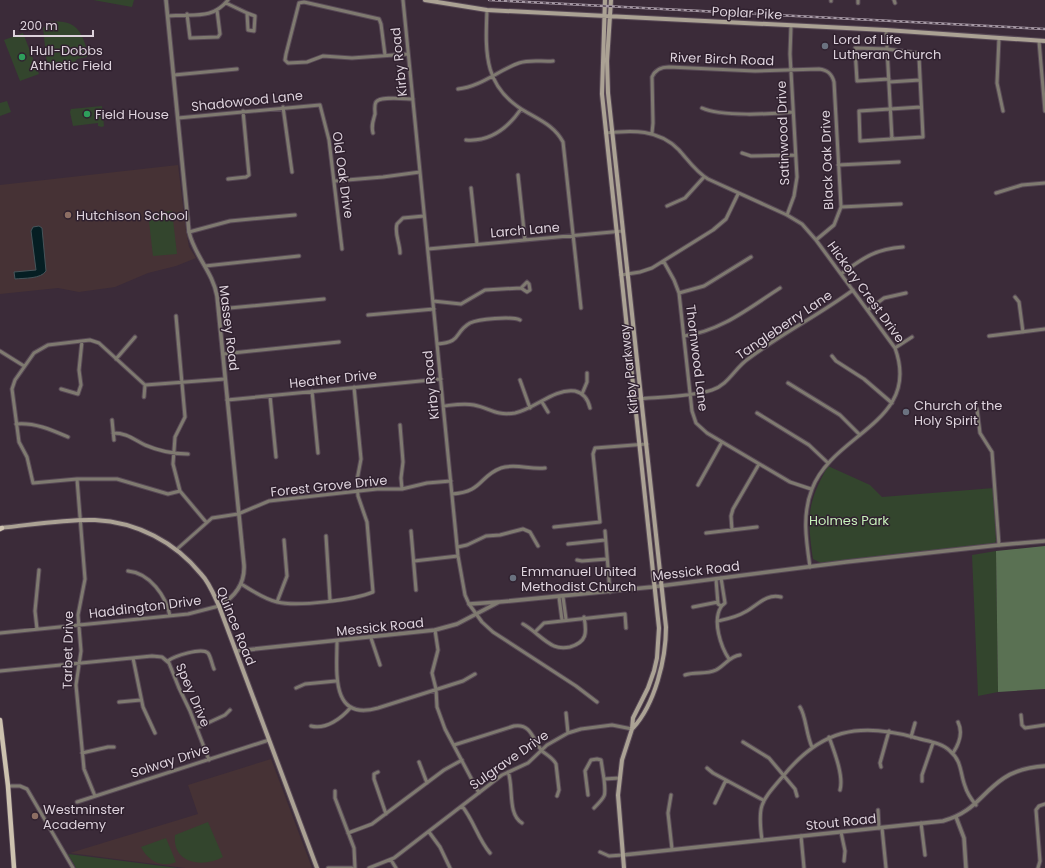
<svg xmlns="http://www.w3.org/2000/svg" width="1045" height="868" viewBox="0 0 1045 868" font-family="Poppins,sans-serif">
<rect width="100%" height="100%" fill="#3b2b39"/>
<path fill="#463235" d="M178 165 186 230 189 247 196 258 176 266 148 273 115 287 79 292 58 288 0 294V185Z
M271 759 312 868H185L70 853 198 814 188 785Z"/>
<path fill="#33452d" d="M93 0H134L132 7Z
M49 22C67 20 78 24 84 41 86 47 88 51 87 57L77 59 75 62 50 68 47 65 43 28Z
M23 33 39 74 20 81 4 40Z
M7 101 11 112 0 116V103Z
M102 106 104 126 102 127 98 126V123L73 126 70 112 71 109Z
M172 211 177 254 153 256 148 213Z
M828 466 870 485 882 497 994 488 996 541 994 544 821 563 813 559C807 517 807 503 828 466Z
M996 551 998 692 978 696 972 555Z
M208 822 223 857C203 868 172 864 175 835Z
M166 838 176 862C161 868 148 861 141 847Z
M68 854 178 868H76Z"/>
<path fill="#5a7153" d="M1045 546V689L998 692 996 551Z"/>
<path fill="#051e23" stroke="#46545a" d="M39 226 42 228 46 271C41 279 24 278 15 279L14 272 36 270 31 231 33 227Z"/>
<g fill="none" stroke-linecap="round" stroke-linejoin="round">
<defs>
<path id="minor" d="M403 0 458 556 465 595 469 604 482 622 493 632 576 686 597 702
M894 0 895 3
M831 1V0
M226 3 247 13 248 30 254 31 255 16 247 13
M858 3V0
M487 10C485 55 484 89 528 113 542 121 555 127 563 142L581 308
M187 14 190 38 218 37 220 34 217 10
M168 16C192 13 211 21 228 0
M886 30 892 139
M999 38 997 83 1003 111
M1039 41 1045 111
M385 55 381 24 379 19 304 2 299 3 286 54 285 60 288 63 307 62 323 56 352 58 408 54
M174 75 237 69
M889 79 857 81 855 48 887 49 917 53 919 57 923 137 860 141 859 111 921 107
M889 82 920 80
M458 89C480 87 499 70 519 63 531 59 542 62 553 61
M283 107 292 172
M702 108C722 117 771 114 793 112
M178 118 320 105 329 140 342 249
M373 133C371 126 373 121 375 114 375 110 374 105 376 102 380 96 405 99 413 99
M606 133C632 130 659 129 679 150 688 160 696 172 708 179L787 215 802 224 816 240 895 348C922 422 833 433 812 489 802 514 806 540 810 567
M652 133 653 123 652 77C655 70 662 67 669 67L755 71 819 69C828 70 832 74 834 82L841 207 834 225 816 240
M466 140C490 142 508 128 521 109
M742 153 751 156 795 155
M838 165 899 162
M518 175 525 240
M228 179 246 177 249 175 243 111
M335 181 383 177 420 172
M471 188 477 244
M996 193 1022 185 1045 183
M667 206 685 198 704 177
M841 207 901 204
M787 215 794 196 797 177 790 54 791 26
M189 232 230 221 295 215
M428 249 623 231
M400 253C400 243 394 233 397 224L403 218 424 216
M664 262 674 280 679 293 692 411 696 423 707 433 790 482 811 489
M205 266 299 256
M841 274C863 258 875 249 903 247
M621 275 640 272 652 268 713 230 726 219 738 194
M679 293 704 286 751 257
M1015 297 1019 302 1023 332
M433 301 461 304 485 290 521 288 527 282 529 284 530 290 527 292 521 288
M219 309 324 299
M868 310 884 298 906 293
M368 315 434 309
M176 316 185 417 175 437 173 464 180 491 206 522
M684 336C721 331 749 308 780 288
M989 336 1045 329
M437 344C463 342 453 333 470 323 478 319 512 316 520 320
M895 348 912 337
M0 351 24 366
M223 354 339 342
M832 356 836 361 864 379 892 403
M116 359 135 337
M520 380 530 408
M788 383 840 415 860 435
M61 389 78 394 81 385 79 370 82 341
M312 391 318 453
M582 394 587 382V373
M270 396 276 457
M144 397 145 385
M636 399C658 397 691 397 712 390 728 385 735 368 748 359 781 334 819 315 853 290
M227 400 441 379
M542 402 548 412
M443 406C453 405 464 403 474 405 490 408 495 416 515 413 535 409 554 388 575 391 584 393 588 399 590 408
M977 409 980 433 992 452 999 545
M757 413 809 445 827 462
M112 420 114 440
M16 424C34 422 52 430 68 437
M400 425 403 462 401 478 402 489
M113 433C127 433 133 439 145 445 159 451 173 454 188 454
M77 479 85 579 78 615 81 651 76 685 84 769 95 796
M698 485 722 442
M180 491 168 494 117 479H77L33 483 27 457 19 442 12 389 15 380 34 353 48 345 90 340 99 343 145 385 225 379
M452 494C483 492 479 476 501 468 515 463 530 470 545 468
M554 527 600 522 593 454 595 448 647 444
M732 530 731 516 733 509 759 464
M411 531 416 590
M605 531 610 592
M706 533 757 527
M326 536 330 600
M568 544 605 540
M458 547 467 545 486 536 500 535 523 529 530 532 538 546
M176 550 212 518 238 514 269 501 377 489H402L427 483 451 481
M577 560 582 561 607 559
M414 561 458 556
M128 571C150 573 166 596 170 616
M721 578 725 603C724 604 722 605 721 607 712 621 721 647 729 659
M716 579 718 604 721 606
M241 584C253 591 264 599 277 602 297 607 354 600 373 592L367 522 358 496 357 480 361 459 354 387
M559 597 562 620
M563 597 566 619
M277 602 287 576 284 540
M693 607 718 602
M718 621C727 619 737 617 745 612 757 606 766 593 781 597
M523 624C534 630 543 641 554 646 559 648 565 648 570 647 587 642 587 633 584 617
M37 629 35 611 39 570
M435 630 438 650 432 673 436 689 437 707 445 729 479 793
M536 631 544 623 625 614 626 628
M0 633 188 614 219 606
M371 638 380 665
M337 641C337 671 330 722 378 708L463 681 475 674
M133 658 143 707 155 733
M168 661C174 656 202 647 208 653 211 657 212 665 214 669
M0 671 152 656 162 657 169 663 179 688 190 711 209 760
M685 675C695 671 706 675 716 670 725 665 730 656 740 655
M296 688 305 684 336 681
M119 702 141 700
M800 707C806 716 806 734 812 747
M566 713 568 733
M1021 715 1022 725 1025 728 1045 725
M311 726C326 730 342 718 351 707
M197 728 225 715 230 710
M829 737C834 751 844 776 840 790
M911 737 915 723
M743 742 769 758 795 789 797 796
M454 745 514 726C532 723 533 741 542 751 547 755 553 758 556 764L559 790 557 796
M82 753 108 747H114
M953 753C959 744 963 732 958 722
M419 762 427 783
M881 767 880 763 889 731
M707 768 713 773 763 800
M378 772 374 774V779L386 814
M508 772C514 787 507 814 522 823
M922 781V775L933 743
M8 786H20L27 789 73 868
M335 791V798L354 848 355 868
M588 795 585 771 591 760 597 759 601 760 604 779
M671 795 668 813 672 849
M77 802 269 740
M715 803 726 780
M462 806C474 821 478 839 490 853
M594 808C606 796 606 796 604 779L620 778
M878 810 879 828
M921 823 925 855
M882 828 886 868
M429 832 440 847 450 868
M841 832 845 851 844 861
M348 833 372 824 444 770 462 760
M801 836 804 868
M762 840C757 804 761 802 784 775 821 730 858 722 913 737 925 741 941 742 950 751 962 761 960 773 965 786 967 793 971 799 976 805
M600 852 609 856 623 855
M391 860 396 868
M328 868H352
M369 868 394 858 502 775 528 763 547 745 568 733 581 729 612 725 632 729
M1038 868 1040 861 1036 810 1039 806 1045 804"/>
<path id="tertiary" d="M166 0 189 232C194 255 213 272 217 296L244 565C245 584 235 597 219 606
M469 604 498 602
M236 651 435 630 457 624 499 602 652 587 846 562 999 545 1045 541
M956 817 964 838 966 868
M623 855 943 821C975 812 980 794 1004 778 1016 770 1030 767 1045 766"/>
<path id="secondary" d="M425 0 487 10 886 30 1045 41
M605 0 602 94 659 628 657 658 654 671 648 688 633 718 632 729 622 760 618 795 624 868
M611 0 607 61 608 93 666 627C666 659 655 704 633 728
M0 528C31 525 64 519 95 520 137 522 175 542 201 574 209 582 214 595 219 606L317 868"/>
<path id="primary" d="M0 529 2 528
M0 720 8 786 14 868"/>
</defs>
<use href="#minor" stroke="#584956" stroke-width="5"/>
<use href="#tertiary" stroke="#584956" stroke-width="5.5"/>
<use href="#secondary" stroke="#584956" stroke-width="6"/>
<use href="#primary" stroke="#584956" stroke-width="6"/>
<use href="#minor" stroke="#7f7a70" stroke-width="3"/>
<use href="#tertiary" stroke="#7f7a70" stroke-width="3.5"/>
<use href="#secondary" stroke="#aba294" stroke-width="4"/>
<use href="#primary" stroke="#cdc2af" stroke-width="4.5"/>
<defs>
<path id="rail" d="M489 0 1045 29"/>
</defs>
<use href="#rail" stroke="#a598a4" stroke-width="2.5"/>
<use href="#rail" stroke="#30212f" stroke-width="1" stroke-dasharray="3" stroke-linecap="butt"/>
</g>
<g fill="#6b7280" stroke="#30212f" stroke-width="1.5">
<circle cx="825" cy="46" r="4"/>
<circle cx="906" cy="412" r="4"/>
<circle cx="513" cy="578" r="4"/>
</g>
<g fill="#2e9e5b" stroke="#30212f" stroke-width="1.5">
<circle cx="22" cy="57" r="4"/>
<circle cx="87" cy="114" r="4"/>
</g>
<g fill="#8d6e63" stroke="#30212f" stroke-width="1.5">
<circle cx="68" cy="215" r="4"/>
<circle cx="35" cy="816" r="4"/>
</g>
<g text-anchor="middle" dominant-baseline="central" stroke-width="3" stroke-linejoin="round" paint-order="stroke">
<g font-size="13" fill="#ddd2dc" stroke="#30212f">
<text transform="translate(747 13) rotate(3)">Poplar Pike</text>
<text transform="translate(722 59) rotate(2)">River Birch Road</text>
<text transform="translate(399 62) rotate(-96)">Kirby Road</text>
<text transform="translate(247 101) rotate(-6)">Shadowood Lane</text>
<text transform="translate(783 133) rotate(-92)">Satinwood Drive</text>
<text transform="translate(827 160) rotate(-92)">Black Oak Drive</text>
<text transform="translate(343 175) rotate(82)">Old Oak Drive</text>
<text transform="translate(525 230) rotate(-5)">Larch Lane</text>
<text transform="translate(866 292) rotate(54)">Hickory Crest Drive</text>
<text transform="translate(784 325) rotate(-34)">Tangleberry Lane</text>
<text transform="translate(229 328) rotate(83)">Massey Road</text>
<text transform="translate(697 358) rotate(83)">Thornwood Lane</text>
<text transform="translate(629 369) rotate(-96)">Kirby Parkway</text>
<text transform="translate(333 379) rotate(-6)">Heather Drive</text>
<text transform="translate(431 385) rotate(-96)">Kirby Road</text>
<text transform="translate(329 486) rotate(-6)">Forest Grove Drive</text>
<text transform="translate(696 571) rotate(-7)">Messick Road</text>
<text transform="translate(145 607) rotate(-7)">Haddington Drive</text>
<text transform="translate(236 626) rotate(68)">Quince Road</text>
<text transform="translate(380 627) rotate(-6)">Messick Road</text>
<text transform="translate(68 650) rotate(-89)">Tarbet Drive</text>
<text transform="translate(193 695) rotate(67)">Spey Drive</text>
<text transform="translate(509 760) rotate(-35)">Sulgrave Drive</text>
<text transform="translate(170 761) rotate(-18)">Solway Drive</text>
<text transform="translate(841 822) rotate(-6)">Stout Road</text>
</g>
<g font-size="13" fill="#ddd2dc" stroke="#30212f" text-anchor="start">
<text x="833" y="39">Lord of Life<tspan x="833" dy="15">Lutheran Church</tspan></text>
<text x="30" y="50">Hull-Dobbs<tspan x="30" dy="15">Athletic Field</tspan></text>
<text x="95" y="114">Field House</text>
<text x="76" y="215">Hutchison School</text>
<text x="914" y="405">Church of the<tspan x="914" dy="15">Holy Spirit</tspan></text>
<text x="521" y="571">Emmanuel United<tspan x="521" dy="15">Methodist Church</tspan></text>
<text x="43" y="809">Westminster<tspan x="43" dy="15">Academy</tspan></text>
</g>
<g font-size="13" fill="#c6efb9" stroke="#30212f">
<text x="849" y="520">Holmes Park</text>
</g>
</g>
<path d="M14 30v6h79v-6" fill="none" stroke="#ddd2dc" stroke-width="2"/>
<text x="20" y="30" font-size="12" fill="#ddd2dc" stroke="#30212f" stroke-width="3" paint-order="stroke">200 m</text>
</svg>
